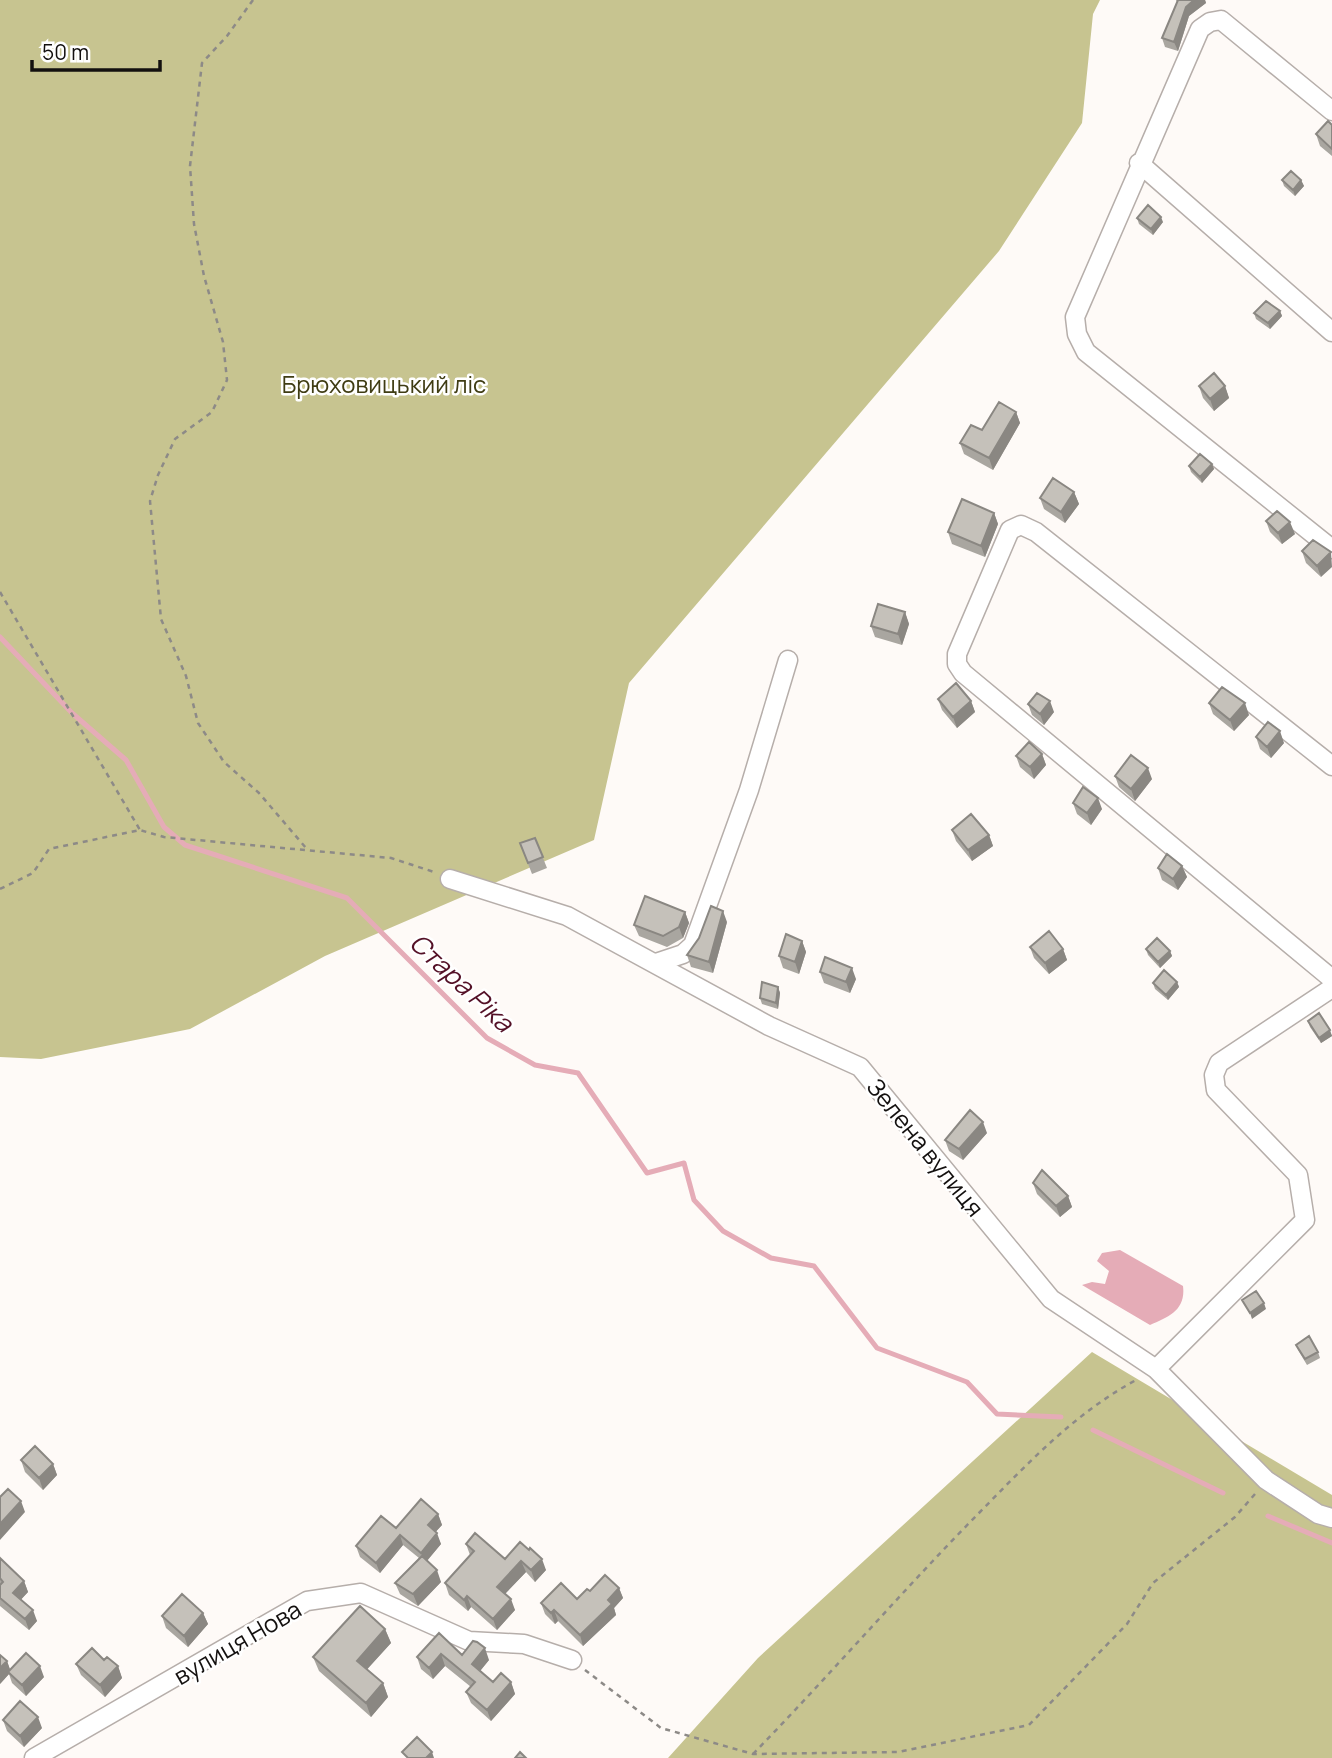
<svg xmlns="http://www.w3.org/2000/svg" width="1332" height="1758" viewBox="0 0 1332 1758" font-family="Manrope,sans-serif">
<rect width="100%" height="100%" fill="#fefaf7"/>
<path fill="#c7c490" d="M0 0H1100L1093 14 1082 123 999 251 629 683 594 840 325 956 190 1029 41 1059 0 1057Z
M1092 1352 1332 1495V1758H668L758 1658Z"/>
<path fill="#e5acb7" d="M1120 1250 1183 1286C1186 1310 1169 1317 1150 1325L1082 1285 1092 1282 1105 1284 1109 1271 1097 1261 1102 1253Z"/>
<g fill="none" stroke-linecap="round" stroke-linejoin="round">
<path stroke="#e5acb7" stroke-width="5" d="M0 637 72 713 126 760 164 827 185 845 347 898 487 1038 535 1065 578 1073 647 1173 684 1163 694 1200 723 1231 771 1258 814 1266 877 1348 967 1382 997 1414 1061 1417
M1093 1430 1223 1493
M1268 1516 1332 1543"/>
<defs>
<path id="minor" d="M1332 111 1221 20 1210 22 1200 29 1075 317 1077 334 1086 352 1332 549
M1139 163 1332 332
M1332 766 1036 532 1021 525 1010 530 957 654V664L963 673 1332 979
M450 879 567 916 769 1026 860 1067 1051 1299 1156 1369 1266 1480 1318 1514 1332 1518
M656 963 683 954 693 945 749 790 788 660
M1156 1369 1305 1220 1298 1175 1216 1090 1214 1075 1219 1063 1332 988
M34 1758 307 1601 361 1593 469 1641 524 1644 572 1660"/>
</defs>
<use href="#minor" stroke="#b6aeaa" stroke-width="21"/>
<path stroke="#8d8a87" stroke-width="2.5" stroke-dasharray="5 5" stroke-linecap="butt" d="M253 0 227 36 202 63 190 166 194 224 204 276 223 342 227 380 212 412 175 439 158 475 150 501 161 619 186 676 198 723 224 762 259 793 306 848
M0 592 140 830
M0 889 33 873 49 849 140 830 164 837 391 858 434 872
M585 1670 661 1728 753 1754 898 1752 1029 1725 1127 1624 1153 1583 1235 1517 1255 1494
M753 1754C830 1675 902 1591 979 1513 1028 1463 1076 1412 1138 1379"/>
<use href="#minor" stroke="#fff" stroke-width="18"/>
</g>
<path fill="#a9a6a0" d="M1176 0H1205L1206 3 1189 16 1178 51 1165 47 1162 38 1177 2Z
M1332 125V156L1320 146 1316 134Z
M1282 180H1301L1304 186 1295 196 1284 186Z
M1137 218 1163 222 1153 235 1139 224Z
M1280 311 1282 316 1270 329 1256 319 1254 313Z
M1199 386H1225L1229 398 1214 411 1203 398Z
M1016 412 1020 423 993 470 964 454 960 443Z
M1212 464 1214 469 1202 483 1191 472 1189 466Z
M1074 492 1079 504 1065 523 1044 509 1040 498Z
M994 513 998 524 985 557 952 544 948 532Z
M1266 521 1295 534 1282 544 1270 532Z
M1313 540 1321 577 1306 563 1302 551Z
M905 612 909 624 902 645 875 637 871 626Z
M938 699 971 701 975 712 957 728 942 710Z
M1209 703 1249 715 1234 731 1213 714Z
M1028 704 1054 712 1044 725 1032 715Z
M1256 737 1284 743 1271 758 1260 749Z
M1042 754 1046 765 1034 779 1020 767 1016 756Z
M1115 776 1152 779 1135 801 1119 787Z
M1073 803 1102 809 1091 825 1077 814Z
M952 830 989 835 993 846 972 861 956 841Z
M535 838 547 868 532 874 520 843Z
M1182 866 1187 877 1178 890 1162 880 1158 868Z
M685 912 689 923 683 938 667 947 639 936 634 925Z
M727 922 713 973 691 967 687 955Z
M802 941 806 952 799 974 783 968 779 956Z
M1030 947 1063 949 1067 960 1049 974 1034 958Z
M1146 949 1170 951 1172 956 1160 968 1148 955Z
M820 972 856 979 850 993 824 983Z
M1177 982 1179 987 1168 1000 1155 989 1153 983Z
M778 987 780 993 778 1009 762 1004 760 998Z
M1308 1021 1332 1035V1036L1321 1043 1310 1027Z
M987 1133 963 1160 949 1151 945 1140Z
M1033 1183 1068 1196 1072 1207 1060 1217 1037 1194Z
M1296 1345 1318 1352 1320 1358 1307 1365 1298 1350Z
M21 1460 53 1464 57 1475 43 1490 25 1472Z
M438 1514 442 1525 435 1532 441 1544 427 1561 441 1582 418 1606 400 1594 395 1583 419 1558 403 1545 380 1573 360 1557 356 1546 396 1528Z
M520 1542 546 1570 535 1582 526 1572 505 1594 515 1610 497 1630 471 1607 468 1611 449 1595 445 1583 470 1555 466 1544 505 1559Z
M0 1558 24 1581 28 1592 21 1599 37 1621 29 1630 0 1606Z
M619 1588 623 1598 614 1608 616 1615 583 1646 558 1621 555 1624 545 1614 541 1603 577 1599 590 1591Z
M203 1613 208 1624 188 1647 166 1628 162 1616Z
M385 1629 391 1643 367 1669 383 1683 388 1697 371 1717 319 1671 313 1657Z
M439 1633 462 1655 489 1660 480 1671 493 1682H511L515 1694 491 1721 471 1703 466 1692 471 1687 445 1666 433 1679 421 1669 417 1657Z
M104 1660 118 1666 122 1678 105 1697 81 1675 76 1664Z
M7 1661 10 1670 44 1677 26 1696 12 1683 9 1674 0 1684Z
M3 1720 42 1728 24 1747 7 1731Z"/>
<path fill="#8a8782" d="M1194 0H1205L1206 3 1189 16 1178 51 1174 42 1186 7Z
M1301 180 1304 186 1295 196 1293 190Z
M1161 217 1163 222 1153 235 1151 229Z
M1280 311 1282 316 1270 329 1268 323Z
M1225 386 1229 398 1214 411 1210 399Z
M1016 412 1020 423 993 470 989 458Z
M1212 464 1214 469 1202 483 1200 477Z
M1074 492 1079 504 1065 523 1061 512Z
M994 513 998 524 985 557 981 546Z
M1290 522 1295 534 1282 544 1278 533Z
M1331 552 1332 567 1321 577 1317 566Z
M905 612 909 624 902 645 898 634Z
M971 701 975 712 957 728 953 717Z
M1050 701 1054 712 1044 725 1040 714Z
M1245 703 1249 715 1234 731 1230 720Z
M1280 731 1284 743 1271 758 1267 747Z
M1042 754 1046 765 1034 779 1030 767Z
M1148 768 1152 779 1135 801 1131 789Z
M1098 798 1102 809 1091 825 1087 813Z
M989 835 993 846 972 861 968 850Z
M1182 866 1187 877 1178 890 1173 879Z
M723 911 727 922 713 973 709 962Z
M685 912 689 923 683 938 679 927Z
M802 941 806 952 799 974 795 962Z
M1063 949 1067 960 1049 974 1045 963Z
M1170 951 1172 956 1160 968 1158 962Z
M852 968 856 979 850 993 846 982Z
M1177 982 1179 987 1168 1000 1166 995Z
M778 987 780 993 778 1009 776 1003Z
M1330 1030 1332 1036 1321 1043 1319 1038Z
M983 1122 987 1133 963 1160 959 1149Z
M1068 1196 1072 1207 1060 1217 1056 1206Z
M1264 1303 1266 1309 1252 1319 1250 1313Z
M53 1464 57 1475 43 1490 39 1478Z
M21 1501 25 1512 0 1540V1524Z
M438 1514 442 1525 432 1536 428 1525Z
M437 1533 441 1544 425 1563 421 1553Z
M400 1535 403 1545 380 1573 376 1563Z
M542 1559 546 1570 535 1582 531 1570Z
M521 1561 526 1572 501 1598 497 1587Z
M437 1570 441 1582 418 1606 413 1594Z
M24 1581 28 1592 17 1604 13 1593Z
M619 1588 623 1598 614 1608 616 1615 583 1646 580 1635 608 1600Z
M467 1596 471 1607 468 1611 464 1600Z
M511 1599 515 1610 497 1630 493 1619Z
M33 1610 37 1621 29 1630 25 1619Z
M554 1610 558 1621 555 1624 551 1613Z
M203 1613 208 1624 188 1647 184 1636Z
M385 1629 391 1643 362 1675 357 1661Z
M485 1648 489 1660 476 1676 472 1664Z
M441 1654 445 1666 433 1679 429 1668Z
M7 1661 11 1672H8L9 1674 0 1684V1668Z
M40 1666 44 1677 26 1696 22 1685Z
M118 1666 122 1678 105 1697 100 1685Z
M511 1682 515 1694 491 1721 487 1710Z
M383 1683 388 1697 371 1717 366 1703Z
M38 1717 42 1728 24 1747 20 1736Z
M432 1752 434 1758H426Z"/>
<path fill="#c5c1ba" stroke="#8a8782" stroke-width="2" d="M1178 0H1194L1186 7 1174 42 1162 38Z
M1328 121 1332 125V149L1316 134Z
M1291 171 1301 180 1293 190 1282 180Z
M1148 205 1161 217 1151 229 1137 218Z
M1266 301 1280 311 1268 323 1254 313Z
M1214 373 1225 386 1210 399 1199 386Z
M999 402 1016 412 989 458 960 443 971 425 982 430Z
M1200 454 1212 464 1200 477 1189 466Z
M1053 478 1074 492 1061 512 1040 498Z
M962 499 994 513 981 546 948 532Z
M1277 511 1290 522 1278 533 1266 521Z
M1313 540 1331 552 1317 566 1302 551Z
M878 604 905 612 898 634 871 626Z
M956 683 971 701 953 717 938 699Z
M1222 687 1245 703 1230 720 1209 703Z
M1037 693 1050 701 1040 714 1028 704Z
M1268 722 1280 731 1267 747 1256 737Z
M1029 742 1042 754 1030 767 1016 756Z
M1131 755 1148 768 1131 789 1115 776Z
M1083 787 1098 798 1087 813 1073 803Z
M971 814 989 835 968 850 952 830Z
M535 838 543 857 528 863 520 843Z
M1167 854 1182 866 1173 879 1158 868Z
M645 896 685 912 679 927 663 936 634 925Z
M711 906 723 911 709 962 687 955 699 938Z
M1049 931 1063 949 1045 963 1030 947Z
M786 934 802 941 795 962 779 956Z
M1157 938 1170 951 1158 962 1146 949Z
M825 957 852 968 846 982 820 972Z
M1164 970 1177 982 1166 995 1153 983Z
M762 982 778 987 776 1003 760 998Z
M1319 1013 1330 1030 1319 1038 1308 1021Z
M970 1110 983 1122 959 1149 945 1140Z
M1042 1170 1068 1196 1056 1206 1033 1183Z
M1256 1291 1264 1303 1250 1313 1242 1300Z
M1309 1336 1318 1352 1305 1359 1296 1345Z
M35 1446 53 1464 39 1478 21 1460Z
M8 1489 21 1501 0 1524V1497Z
M421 1499 438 1514 428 1525 437 1533 421 1553 400 1535 376 1563 356 1546 381 1516 396 1528Z
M475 1533 505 1559 520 1542 529 1550 530 1548 542 1559 531 1570 521 1561 497 1587 511 1599 493 1619 467 1596 464 1600 445 1583 474 1551 466 1544Z
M422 1556 437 1570 413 1594 395 1583Z
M0 1558 24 1581 13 1593 33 1610 25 1619 0 1598V1585L3 1582 0 1578Z
M605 1575 619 1588 608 1600 612 1604 580 1635 554 1610 551 1613 541 1603 561 1583 577 1599 587 1589 590 1591Z
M182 1594 203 1613 184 1636 162 1616Z
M360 1606 385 1629 357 1661 383 1683 366 1703 313 1657Z
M439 1633 462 1655 473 1641 477 1642 485 1648 472 1664 493 1682 501 1673 511 1682 487 1710 466 1692 475 1682 441 1654 429 1668 417 1657Z
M92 1648 104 1660 107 1657 118 1666 100 1685 76 1664Z
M26 1653 40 1666 22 1685 8 1672Z
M0 1655 7 1661 0 1668Z
M20 1701 38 1717 20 1736 3 1720Z
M417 1737 432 1752 426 1758H408L402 1752Z
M520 1752 526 1758H515Z"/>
<g text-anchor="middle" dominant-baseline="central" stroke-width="5" stroke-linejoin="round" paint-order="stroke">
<g font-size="24" fill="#3f3c13" stroke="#fff">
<text x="384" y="383">Брюховицький ліс</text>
</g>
<g font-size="24" fill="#13100f" stroke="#fff">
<text transform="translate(926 1147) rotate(51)">Зелена вулиця</text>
<text transform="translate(237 1642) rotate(-30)">вулиця Нова</text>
</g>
<g font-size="26" font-style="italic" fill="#541127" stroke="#fff">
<text transform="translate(462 982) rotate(43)">Стара Ріка</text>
</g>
</g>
<path d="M32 60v10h128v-10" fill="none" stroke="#13100f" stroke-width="3.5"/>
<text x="42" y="60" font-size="21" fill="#13100f" stroke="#ffffff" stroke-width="5" paint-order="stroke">50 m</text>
</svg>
